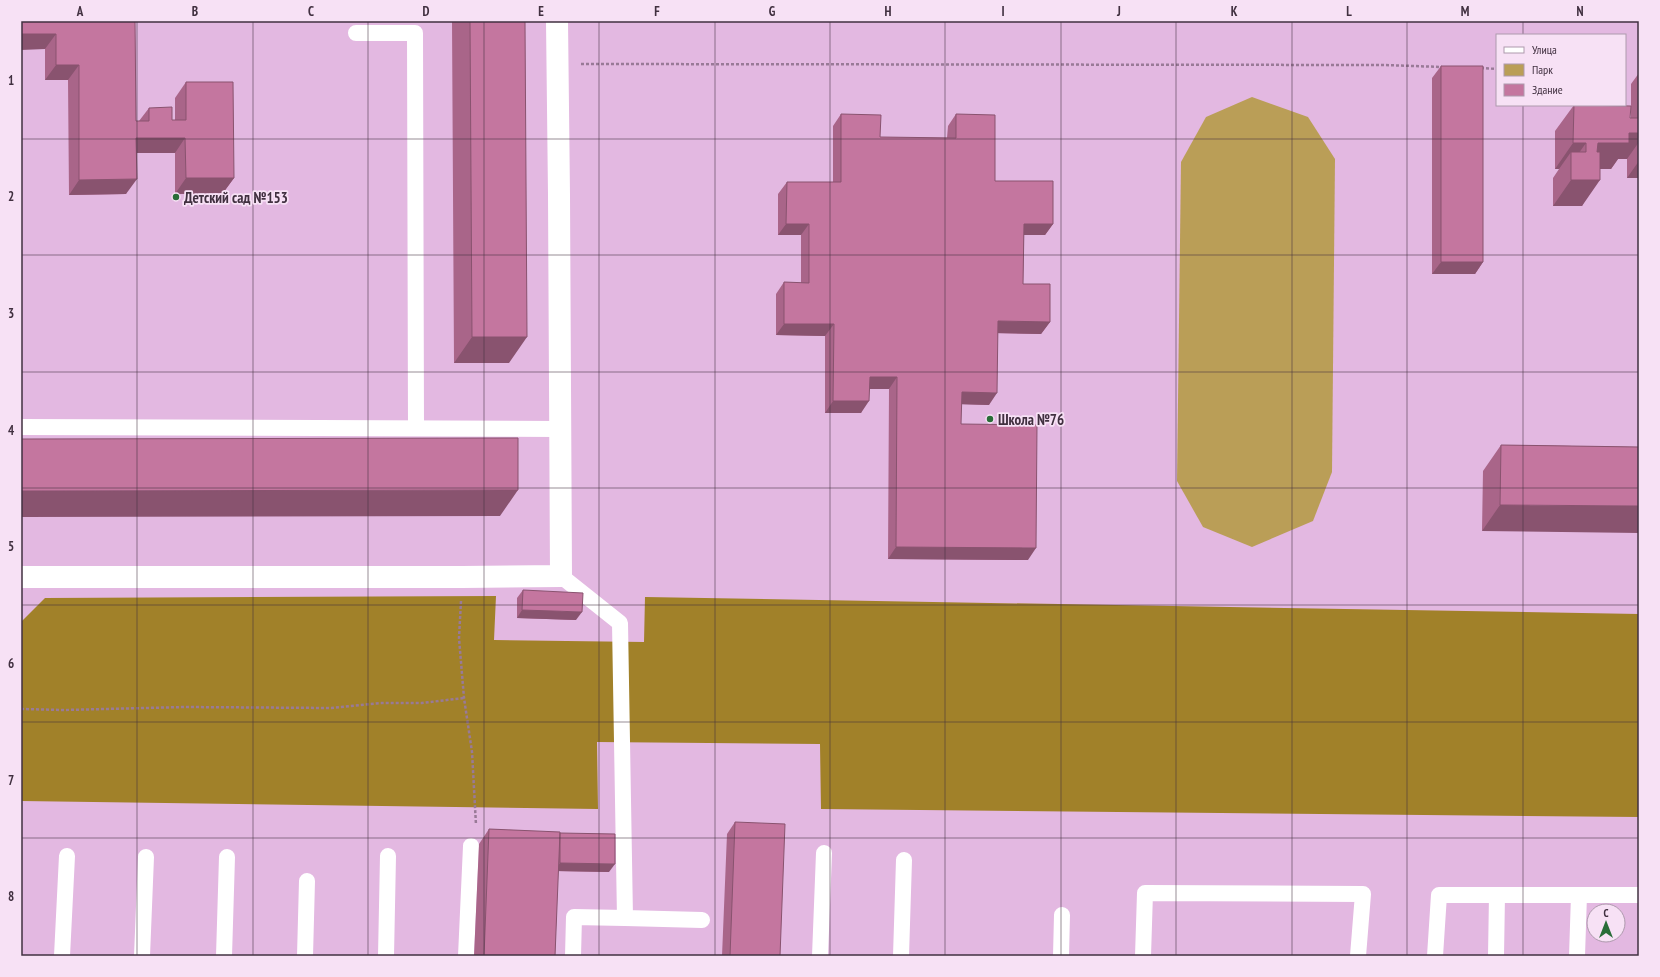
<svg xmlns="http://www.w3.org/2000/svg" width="1660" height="977" viewBox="0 0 1660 977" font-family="'PT Sans Narrow',sans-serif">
<rect width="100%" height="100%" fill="#e3b8e1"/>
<path fill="#ba9e57" d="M1252 97 1308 117 1335 159 1332 472 1313 521 1252 547 1203 527 1177 481 1181 162 1206 117Z"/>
<path fill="#a18129" d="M496 596 494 640 644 642 645 597 1639 614V817L821 809 820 744 597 742 598 809 21 801V622L45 598Z"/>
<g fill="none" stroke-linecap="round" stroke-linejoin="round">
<path stroke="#997a97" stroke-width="2.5" stroke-dasharray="3 2" stroke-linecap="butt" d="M581 64 1384 65 1442 67
M1481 68 1497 69
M461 601 459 638 464 698 472 752 476 825
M21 709 64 710 184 707 331 708 380 703H422L464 698"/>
<path stroke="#fff" stroke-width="16" d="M356 33H415L416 428
M21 427 560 429
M561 576 620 623 625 918 574 917 573 956
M625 918 702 920
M62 956 67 856
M142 956 146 857
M224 956 227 857
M305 956 307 881
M386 956 388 856
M466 956 471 846
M820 956 824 853
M901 956 904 860
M1061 956 1062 915
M1143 956 1145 893 1363 894 1358 956
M1435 956 1439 895H1639
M1496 956 1497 895
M1577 956 1579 895"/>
<path stroke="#fff" stroke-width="22" d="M21 577H462L561 576 559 195 557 21"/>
</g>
<path fill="#a96589" d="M21 21H135L136 121H139L149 108 172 120H175V98L186 82 234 178 223 193 175 194V153H137L126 194 69 195 68 80H45V49Z
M452 21H525L509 363H454Z
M1441 66 1483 262 1475 274H1432V78Z
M1639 73V178H1627V159H1618L1611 169H1600L1582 206H1553V178L1559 169H1555V131L1574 105 1631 118V84Z
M841 114 880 137 947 138 948 126 956 114 995 181 1053 224 1045 235H1024L1023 284 1050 322 1041 334 998 333 989 405 961 404V424L1028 560 888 559 889 389H869L861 413H825V336L776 335V294L784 282 801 283V235H778V194L787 182H833V126Z
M1501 445 1639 447 1482 531 1483 471Z
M523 590 576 620 517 618V598Z
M735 822 780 956H722L727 834Z
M489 829 560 833 609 872 558 871 555 956H474L479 844Z"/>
<path fill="#89536f" d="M21 34H56L45 49 21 50Z
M56 65H79L68 80H45Z
M1629 133H1639V142L1627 159H1618L1611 169H1579L1598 143Z
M136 138H185L175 153H126Z
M1573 143H1586L1571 164V152L1559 169H1555Z
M1639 161V178H1627Z
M186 178H234L223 193 175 194Z
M137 179 126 194 69 195 79 180Z
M1571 180H1600L1582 206H1553Z
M786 224H809L801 235H778Z
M1024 224H1053L1045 235H1016Z
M1441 262H1483L1475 274H1432Z
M998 321 1050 322 1041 334 989 333Z
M784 324H834L825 336 776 335Z
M472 337H527L509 363H454Z
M870 377H897L889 389H861Z
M962 392 997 393 989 405 953 404Z
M833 401H869L861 413H825Z
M518 490 500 516 21 517V491Z
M1500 505 1639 506V533L1482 531Z
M896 547 1036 548 1028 560 888 559Z
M522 610 582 612 576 620 517 618Z
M560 863 615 864 609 872 554 871Z"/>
<path fill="#c4769f" stroke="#89536f" d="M21 21H135L136 121H149V108L172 107V120H186V82H233L234 178H186L185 138H136L137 179 79 180V65H56V34H21Z
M470 21H525L527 337H472Z
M1441 66H1483V262H1441Z
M1574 105 1631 106 1630 118H1639V133H1629V143H1598L1597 152H1600V180H1571V152H1586V143H1573Z
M841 114 881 115 880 137 956 138V114L995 115V181H1053V224H1024L1023 284H1050V322L998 321 997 393 962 392 961 424 1037 425 1036 548 896 547 897 377H870L869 401H833L834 324H784V282L809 283V224H786L787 182H841Z
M518 438V490L21 491V439Z
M1501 445 1639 447V506L1500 505Z
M523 590 583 593 582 612 522 610Z
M735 822 785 824 780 956H730Z
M489 829 560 832 555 956H484Z
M560 833 615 834V864L560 863Z"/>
<path fill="none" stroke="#413040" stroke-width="1" stroke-opacity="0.55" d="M137 21V956M253 21V956M368 21V956M484 21V956M599 21V956M715 21V956M830 21V956M945 21V956M1061 21V956M1176 21V956M1292 21V956M1407 21V956M1523 21V35M1523 105V956M21 139H1639M21 255H1639M21 372H1639M21 488H1639M21 605H1639M21 722H1639M21 838H1639"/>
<g fill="#296d38" stroke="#f7e1f5" stroke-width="1.5">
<circle cx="176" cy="197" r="4"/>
<circle cx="990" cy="419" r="4"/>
</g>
<g text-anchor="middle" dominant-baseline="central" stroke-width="3.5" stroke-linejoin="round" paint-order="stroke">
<g font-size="15" font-weight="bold" fill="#413040" stroke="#f7e1f5" text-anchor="start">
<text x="184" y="197">Детский сад №153</text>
<text x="998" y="419">Школа №76</text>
</g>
</g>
<rect width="1660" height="977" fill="none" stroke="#f7e1f5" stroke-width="44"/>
<rect x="1496" y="34" width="130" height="72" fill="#f7e1f5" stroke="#ae9aad"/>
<rect x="1504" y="47" width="20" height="6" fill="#ffffff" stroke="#ae9aad"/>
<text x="1532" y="54" font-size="12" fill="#413040">Улица</text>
<rect x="1504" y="64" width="20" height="12" fill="#ba9e57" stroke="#ae9aad"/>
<text x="1532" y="74" font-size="12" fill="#413040">Парк</text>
<rect x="1504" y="84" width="20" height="12" fill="#c4769f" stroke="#ae9aad"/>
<text x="1532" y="94" font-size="12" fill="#413040">Здание</text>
<g transform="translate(1606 923)"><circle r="19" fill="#f7e1f5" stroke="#ae9aad"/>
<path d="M0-3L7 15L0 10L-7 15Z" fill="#296d38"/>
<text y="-6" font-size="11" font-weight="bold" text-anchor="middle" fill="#413040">С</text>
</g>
<rect x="22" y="22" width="1616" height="933" fill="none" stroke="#413040" stroke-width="1.5"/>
<g font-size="13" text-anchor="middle" font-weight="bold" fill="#413040">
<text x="80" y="16">A</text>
<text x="195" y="16">B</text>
<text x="311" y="16">C</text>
<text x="426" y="16">D</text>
<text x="541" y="16">E</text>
<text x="657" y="16">F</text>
<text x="772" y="16">G</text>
<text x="888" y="16">H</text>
<text x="1003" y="16">I</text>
<text x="1119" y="16">J</text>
<text x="1234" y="16">K</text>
<text x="1349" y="16">L</text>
<text x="1465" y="16">M</text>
<text x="1580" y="16">N</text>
<text x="11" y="85">1</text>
<text x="11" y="201">2</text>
<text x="11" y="318">3</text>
<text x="11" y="435">4</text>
<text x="11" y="551">5</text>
<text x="11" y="668">6</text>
<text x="11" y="785">7</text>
<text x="11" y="901">8</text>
</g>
</svg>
